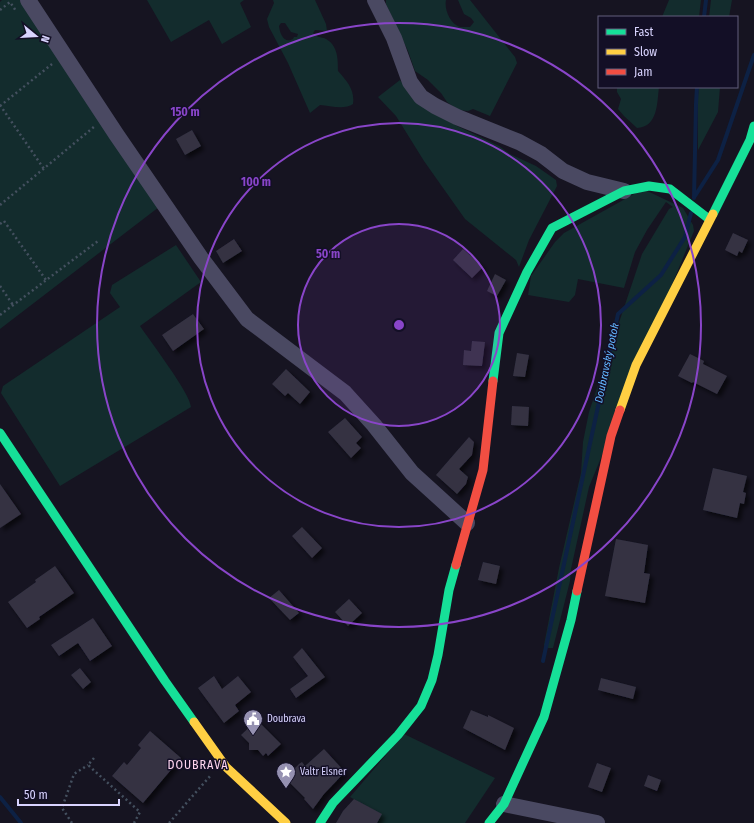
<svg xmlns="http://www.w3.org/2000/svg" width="754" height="823" viewBox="0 0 754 823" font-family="'Fira Sans Condensed',sans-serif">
<defs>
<filter id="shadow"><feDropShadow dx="3.5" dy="3.5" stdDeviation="2" flood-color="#0009"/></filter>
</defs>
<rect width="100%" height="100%" fill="#161421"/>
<path fill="#132c2d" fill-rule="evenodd" d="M2 0H20L159 207 0 329V2Z
M147 0H244L240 3 251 27 222 44 209 20 171 42Z
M273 0H315L326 24 327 31 315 30 313 33C317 37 318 37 324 38 338 44 338 59 338 71 347 81 355 90 353 104 345 110 330 106 320 105L310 113 288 63 269 27 267 19 274 3ZM281 23H285L291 32 298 34 297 37H294L293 39C284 44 280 34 279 26Z
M386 0H446C444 9 450 24 460 27 463 27 467 27 470 27L474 22 471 18 464 14 458 0H470L515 57 517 63 490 116 473 109 468 111 458 110 447 102 441 93 428 80 415 71 408 51 386 4Z
M669 0H701L699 17H662Z
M711 0H732L729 17H709Z
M400 80 410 94 457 126 499 146 510 154 536 166 556 180 557 186 529 240 519 267 516 260 465 219 424 161 396 116 378 97Z
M617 87H659C657 103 658 127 637 128L624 116 618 109 621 99 617 92Z
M699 87H720L718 112 698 150V96Z
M643 189 683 208 693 225 694 231 589 487 571 569 570 581 553 648H548L545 647 544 645 559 568 581 473 583 442 589 412 642 254 669 209 673 207 666 202 647 230 635 252 624 288 578 279 575 295 569 302 528 295 531 276 555 242 564 233Z
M176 245 201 282 140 326C150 341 190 393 191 407L60 486 1 393 3 386 120 307 110 293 112 285Z
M404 734 495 778 465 823H377L381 814 350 797Z"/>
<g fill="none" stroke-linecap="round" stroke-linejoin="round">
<path stroke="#0d2144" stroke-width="4" d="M704 17 706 0
M695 196 718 160 754 55
M694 198 696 104 697 87
M543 661 618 314 661 275 685 237 691 213
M0 797 21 823"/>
</g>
<path fill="#343243" filter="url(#shadow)" d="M192 130 201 146 185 155 176 139Z
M733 233 748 240 742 253 739 251 737 256 725 250Z
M234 239 242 251 223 263 216 251Z
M463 249 483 267 472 278 453 260Z
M495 274 506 280 497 296 487 291Z
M193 314 204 329 173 351 162 335Z
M472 341 485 342 482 366 463 365 464 350 471 351Z
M517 353 529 355 525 377 513 376Z
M690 354 704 361 703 364 727 376 717 394 693 382 692 383 678 376Z
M286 369 310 392 300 404 288 393 285 396 272 384Z
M512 406 529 407 528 426 511 425Z
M345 418 362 437 356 443 361 448 351 458 328 432Z
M469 437 474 442 472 455 459 469 468 477 466 484 457 494 436 475Z
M713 468 747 476 743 492 746 493 744 504 740 503 737 518 703 510Z
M0 484 21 514 0 528Z
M302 527 322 548 312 558 292 536Z
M616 539 648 545 644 573 650 574 645 603 605 596Z
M483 562 500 566 496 584 478 580Z
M55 566 74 593 39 617 40 619 27 628 8 602 36 582 35 580Z
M279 590 299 613 290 620 269 598Z
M349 599 362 613 348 626 335 612Z
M93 618 112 646 90 661 78 643 59 656 51 645Z
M302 648 325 677 296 698 290 689 308 676 293 657Z
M80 668 91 682 83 689 71 675Z
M214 676 222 689 238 676 251 692 235 705 239 711 224 723 198 688Z
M601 678 636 687 633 699 598 690Z
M471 710 488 717V715L514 728 505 750 463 728Z
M257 720 281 744 268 756 266 753 263 756 258 750H249V743L241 735Z
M150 731 181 758 143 803 112 776 124 762 127 765 141 748 138 745Z
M324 749 345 772 324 794 313 809 304 799 305 798 285 778 299 764 302 762 305 766Z
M597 763 611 768 602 792 588 787Z
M648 775 661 780 657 791 644 786Z
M354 799 382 814 377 823H336L343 811Z"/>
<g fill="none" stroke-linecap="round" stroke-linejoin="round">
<path stroke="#44505f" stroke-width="2.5" stroke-dasharray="2 3" stroke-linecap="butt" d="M0 10 10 2 16 11
M0 105 44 169
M0 106 52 64
M0 205 95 126
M0 224 4 221 46 280
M0 286 13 305
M0 315 98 241
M94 758 88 765 140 812 134 823
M72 823 62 808 74 774 88 765
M169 823 211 775"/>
<path stroke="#4a4962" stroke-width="16" d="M28 0 116 134 201 258 247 319 345 393 374 425 412 473 467 523
M375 0 394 38 410 82 421 97 435 106 457 117 519 142 541 154 563 171 587 182 624 191
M504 804 597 823"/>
<path stroke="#16e098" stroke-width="9" d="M713 214 750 140 754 126
M493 381 499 333 527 272 552 228 624 191 649 186 670 189 709 219
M0 433 165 681 194 722
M320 823 333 803 398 735 421 706 432 680 438 655 449 590 456 565
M489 823 504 804 544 717 571 620 577 591"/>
<path stroke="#ffcf43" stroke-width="9" d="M620 410 636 365 713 214
M194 722 226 767 286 823"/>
<path stroke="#f24e42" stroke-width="9" d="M456 565 483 470 493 381
M577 591 611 436 620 410"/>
</g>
<circle cx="399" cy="325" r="101" fill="#8945c9" fill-opacity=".12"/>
<g fill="none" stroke="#8945c9" stroke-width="2">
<circle cx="399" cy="325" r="101"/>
<circle cx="399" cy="325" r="202"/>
<circle cx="399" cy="325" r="302"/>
</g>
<defs>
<symbol id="civic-pin" viewBox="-11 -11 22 30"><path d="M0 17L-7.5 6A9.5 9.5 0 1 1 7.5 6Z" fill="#9591b1" stroke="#130f26"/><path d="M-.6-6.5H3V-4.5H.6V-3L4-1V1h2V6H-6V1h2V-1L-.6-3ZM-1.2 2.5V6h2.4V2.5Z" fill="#fff"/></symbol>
<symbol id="sight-pin" viewBox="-11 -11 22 30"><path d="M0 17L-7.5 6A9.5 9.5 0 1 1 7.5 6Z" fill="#9591b1" stroke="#130f26"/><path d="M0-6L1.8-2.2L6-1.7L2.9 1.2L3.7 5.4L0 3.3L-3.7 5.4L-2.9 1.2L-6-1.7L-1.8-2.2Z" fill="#fff"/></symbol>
</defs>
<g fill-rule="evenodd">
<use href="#civic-pin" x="242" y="708" width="22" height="30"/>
<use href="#sight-pin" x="275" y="761" width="22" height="30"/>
</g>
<g text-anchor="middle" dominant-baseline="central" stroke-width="3" stroke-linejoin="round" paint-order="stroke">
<g font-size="10" fill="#d9d4ff" stroke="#130f26" text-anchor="start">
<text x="267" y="719">Doubrava</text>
<text x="300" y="772">Valtr Elsner</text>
</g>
<g font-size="11" font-style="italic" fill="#62b6ff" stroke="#130f26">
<text transform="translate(607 363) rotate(-78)">Doubravský potok</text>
</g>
<g font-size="12" letter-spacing="1" fill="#ffd6f0" stroke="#130f26">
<text x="198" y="765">DOUBRAVA</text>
</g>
</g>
<circle cx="399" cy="325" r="6" fill="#8945c9" stroke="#130f26" stroke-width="2"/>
<g font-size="12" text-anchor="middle" font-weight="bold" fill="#8945c9" stroke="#130f26" stroke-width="3" stroke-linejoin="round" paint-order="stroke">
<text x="185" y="116">150 m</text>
<text x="256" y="186">100 m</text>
<text x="328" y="258">50 m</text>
</g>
<rect x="598" y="16" width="140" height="72" fill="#130f26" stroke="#625e7d"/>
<rect x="606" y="29" width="20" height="6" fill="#16e098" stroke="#625e7d"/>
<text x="634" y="36" font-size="12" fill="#d9d4ff">Fast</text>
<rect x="606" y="49" width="20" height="6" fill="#ffcf43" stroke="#625e7d"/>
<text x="634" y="56" font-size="12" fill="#d9d4ff">Slow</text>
<rect x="606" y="69" width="20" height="6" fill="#f24e42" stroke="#625e7d"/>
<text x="634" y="76" font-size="12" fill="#d9d4ff">Jam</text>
<g transform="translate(36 36) rotate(108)" stroke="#130f26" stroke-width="3" paint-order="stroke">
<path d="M0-3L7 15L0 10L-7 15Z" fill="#d9d4ff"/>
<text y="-6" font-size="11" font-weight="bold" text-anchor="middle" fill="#d9d4ff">N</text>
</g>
<path d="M18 799v6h101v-6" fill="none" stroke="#d9d4ff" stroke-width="2"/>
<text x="24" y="799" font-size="12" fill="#d9d4ff" stroke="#130f26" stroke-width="3" paint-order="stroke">50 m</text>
</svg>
